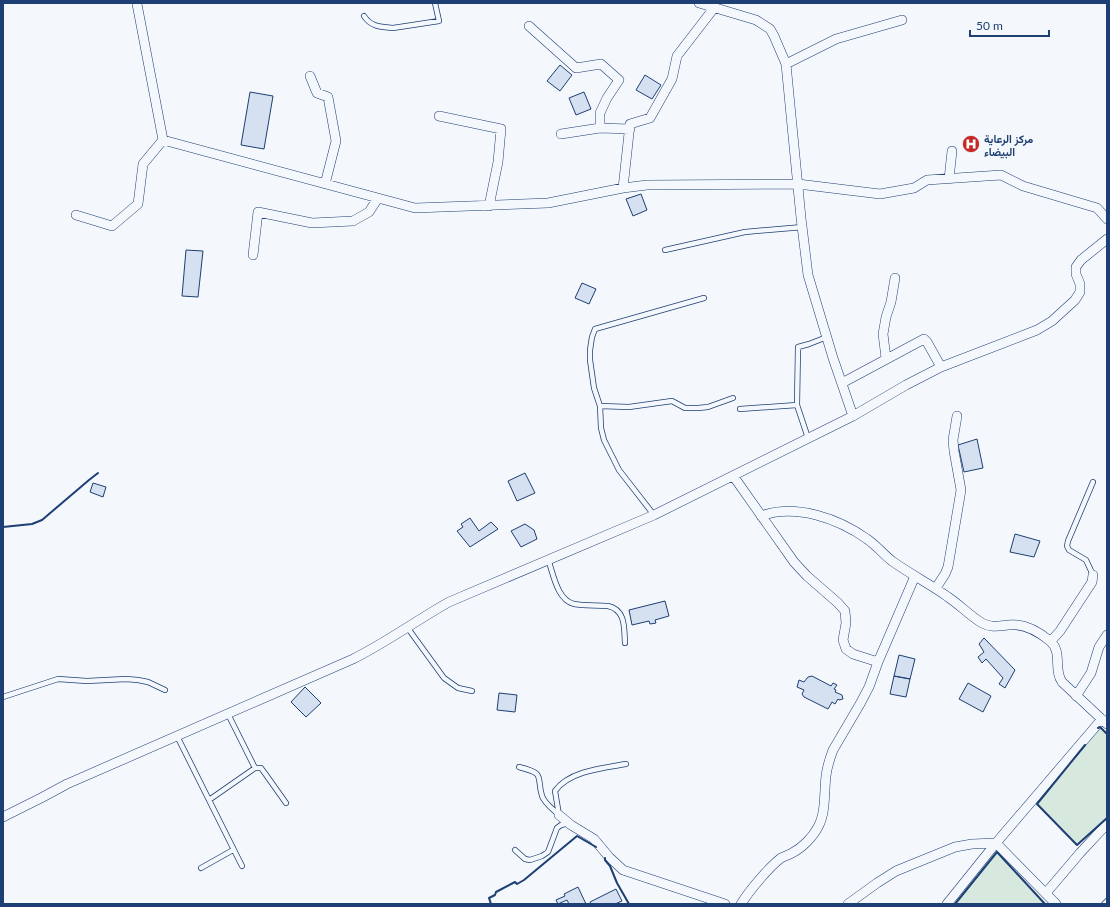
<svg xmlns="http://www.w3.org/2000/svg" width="1110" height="907" viewBox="0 0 1110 907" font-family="Lato,Vazirmatn,sans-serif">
<rect width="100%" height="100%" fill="#f4f7fb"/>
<path fill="#d7e8df" stroke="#687fa3" d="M1100 727 1107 734V818L1077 845 1037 804Z
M997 852 1043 902 1045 904H955Z"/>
<path fill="#d5e0f0" stroke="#1d3f73" d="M560 65 572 75 560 91 547 81Z
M645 75 661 85 652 99 636 90Z
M250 92 273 96 264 149 241 145Z
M584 92 591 109 576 115 569 98Z
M641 194 647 210 633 216 626 199Z
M186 250 203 251 198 297 182 296Z
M582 283 596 289 589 304 575 298Z
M977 439 983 468 964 472 958 445Z
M525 473 535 493 517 501 508 481Z
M93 483 106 487 103 497 90 492Z
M470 518 479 531 491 522 498 529 470 547 457 531 463 527 461 524Z
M525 524 534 530 537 539 521 547 511 531Z
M1015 534 1040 541 1034 557 1010 552Z
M665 601 669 616 655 620 656 623 650 624 649 621 632 625 629 610Z
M984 638 1015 670 1005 688 999 684 1003 678 986 659 982 663 978 657 984 652 979 644Z
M899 655 915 659 910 679 894 676Z
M812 676 831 686 833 683 837 685 834 689 836 690 835 692 842 695 843 699 839 700 838 699 835 704 832 702 828 709 804 697 802 694 804 690 797 687 799 680 804 682 808 677Z
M894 676 910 679 906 697 890 694Z
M968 683 991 696 983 712 959 699Z
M305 687 321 703 306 717 291 702Z
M499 693 517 695 515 712 497 710Z
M578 887 586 904H569L567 900 558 904 556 900 565 896 564 894Z
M616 889 622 901 615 904H591L590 902Z"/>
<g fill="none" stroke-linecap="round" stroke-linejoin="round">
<defs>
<path id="lane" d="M364 16C371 27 381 27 393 28L439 21 435 3
M665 250 745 232 803 227
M600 406 629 407 672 401 685 408H698L708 407 733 398
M740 409 797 405
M808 438 797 405 798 347 809 344 827 337
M654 515 619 470 604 440 601 428 600 406 594 388 590 360V350L592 337 595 329 704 298
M548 559C553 573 557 600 574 604 585 606 597 605 608 606 626 610 624 628 625 643
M1093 575 1086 560 1069 550 1067 546 1068 541 1093 482
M407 627 444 678 458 688 472 691
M3 697 58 679 87 681 126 679 138 680 148 682 165 690
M228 714 255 768
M177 736 242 866
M519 767C546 774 536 775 542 796 545 804 553 809 559 815
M209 800 255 768H261L264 772 286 803
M559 815 555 791C569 771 603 768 626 764
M515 850 525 859 530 860 542 856 548 852 557 828 561 825 569 823
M201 868 233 850
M1104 904 1107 901"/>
<path id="street" d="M699 3 756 20 770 29 774 36 786 64 801 218 808 275 833 358 853 416
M529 26 576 68 601 64 619 80 607 98 600 113V128L630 129
M786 64 836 39 902 20
M310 76 317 93 328 97 336 141 325 184
M439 116 501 129 498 162 489 206
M561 134 600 128
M163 140 415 208 548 203 623 188 647 185 798 184 880 194 914 188 927 180 1001 175 1023 186 1097 208 1107 219
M949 179 952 151
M623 188 630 124 650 118 672 79 677 56 714 8
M76 215 112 226 138 204 143 164 163 140 137 4
M253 255 258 212 312 223 353 221 369 212 378 198
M886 358 883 334 886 317 891 302 895 278
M842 383 924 339 927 342 941 367
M734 477 794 562 807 576 838 603 845 611 846 623 843 640 846 649 853 654 878 662
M761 516C796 503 839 519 867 539 876 545 883 554 892 561 910 574 930 584 948 597 960 605 970 616 982 623 991 628 999 626 1008 625 1024 623 1038 631 1050 641 1063 652 1053 669 1062 682L1107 724
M936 588 945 574 948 567 961 490 954 451 953 440 957 416
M1051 641 1060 631 1092 582 1093 575
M1076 696 1091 673 1099 647 1107 635
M559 815 571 825 594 839 609 857 623 870 725 904
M3 817 41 798 67 784 353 659C387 642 417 620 449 602L654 515 853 416 906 385 941 367 1037 330 1052 321 1075 300 1080 292V284L1076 274V267L1081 260 1107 239
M1046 893 1080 853 1107 824
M741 904C749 891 769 867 781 858 785 856 789 855 792 853 802 848 813 837 818 827 826 813 824 792 826 776 827 767 830 758 833 750L860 704 869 687 878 662 915 576
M848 904 877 883 896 871 955 847 972 844 996 843 1056 904
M947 904 996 843 1102 719"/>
</defs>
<use href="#lane" stroke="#1d3f73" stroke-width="6"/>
<use href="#street" stroke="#1d3f73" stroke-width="10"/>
<use href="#lane" stroke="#f4f7fb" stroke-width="4.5"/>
<use href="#street" stroke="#f4f7fb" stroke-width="9"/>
<path stroke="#1d3f73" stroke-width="2" d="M3 527 32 524 42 520 89 480 98 473
M1098 728 1100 727 1107 734
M1085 745 1037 804 1077 845 1107 818
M605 858V860L610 866 617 883 629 904
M491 904 489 898 495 895 496 892 515 882 517 884 524 880 577 836 596 847
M955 904 997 852 1045 904"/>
</g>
<defs>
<symbol id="hospital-disc" viewBox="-11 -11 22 22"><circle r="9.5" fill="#c62828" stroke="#f4f7fb"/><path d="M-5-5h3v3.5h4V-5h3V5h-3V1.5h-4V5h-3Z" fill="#fff"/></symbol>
</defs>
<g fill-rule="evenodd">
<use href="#hospital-disc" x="961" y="134" width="20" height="20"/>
</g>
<g text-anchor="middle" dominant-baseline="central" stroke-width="3" stroke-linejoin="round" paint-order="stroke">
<g font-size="11" font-weight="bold" fill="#1d3f73" stroke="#f4f7fb" text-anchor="start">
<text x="984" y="138">مركز الرعاية<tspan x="984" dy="13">البيضاء</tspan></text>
</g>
</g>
<rect width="1110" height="907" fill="none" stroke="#1d3f73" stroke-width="8"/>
<path d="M970 30v6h79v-6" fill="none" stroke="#1d3f73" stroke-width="2"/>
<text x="976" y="30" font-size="12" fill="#1d3f73" stroke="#f4f7fb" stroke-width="3" paint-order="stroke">50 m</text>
</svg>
